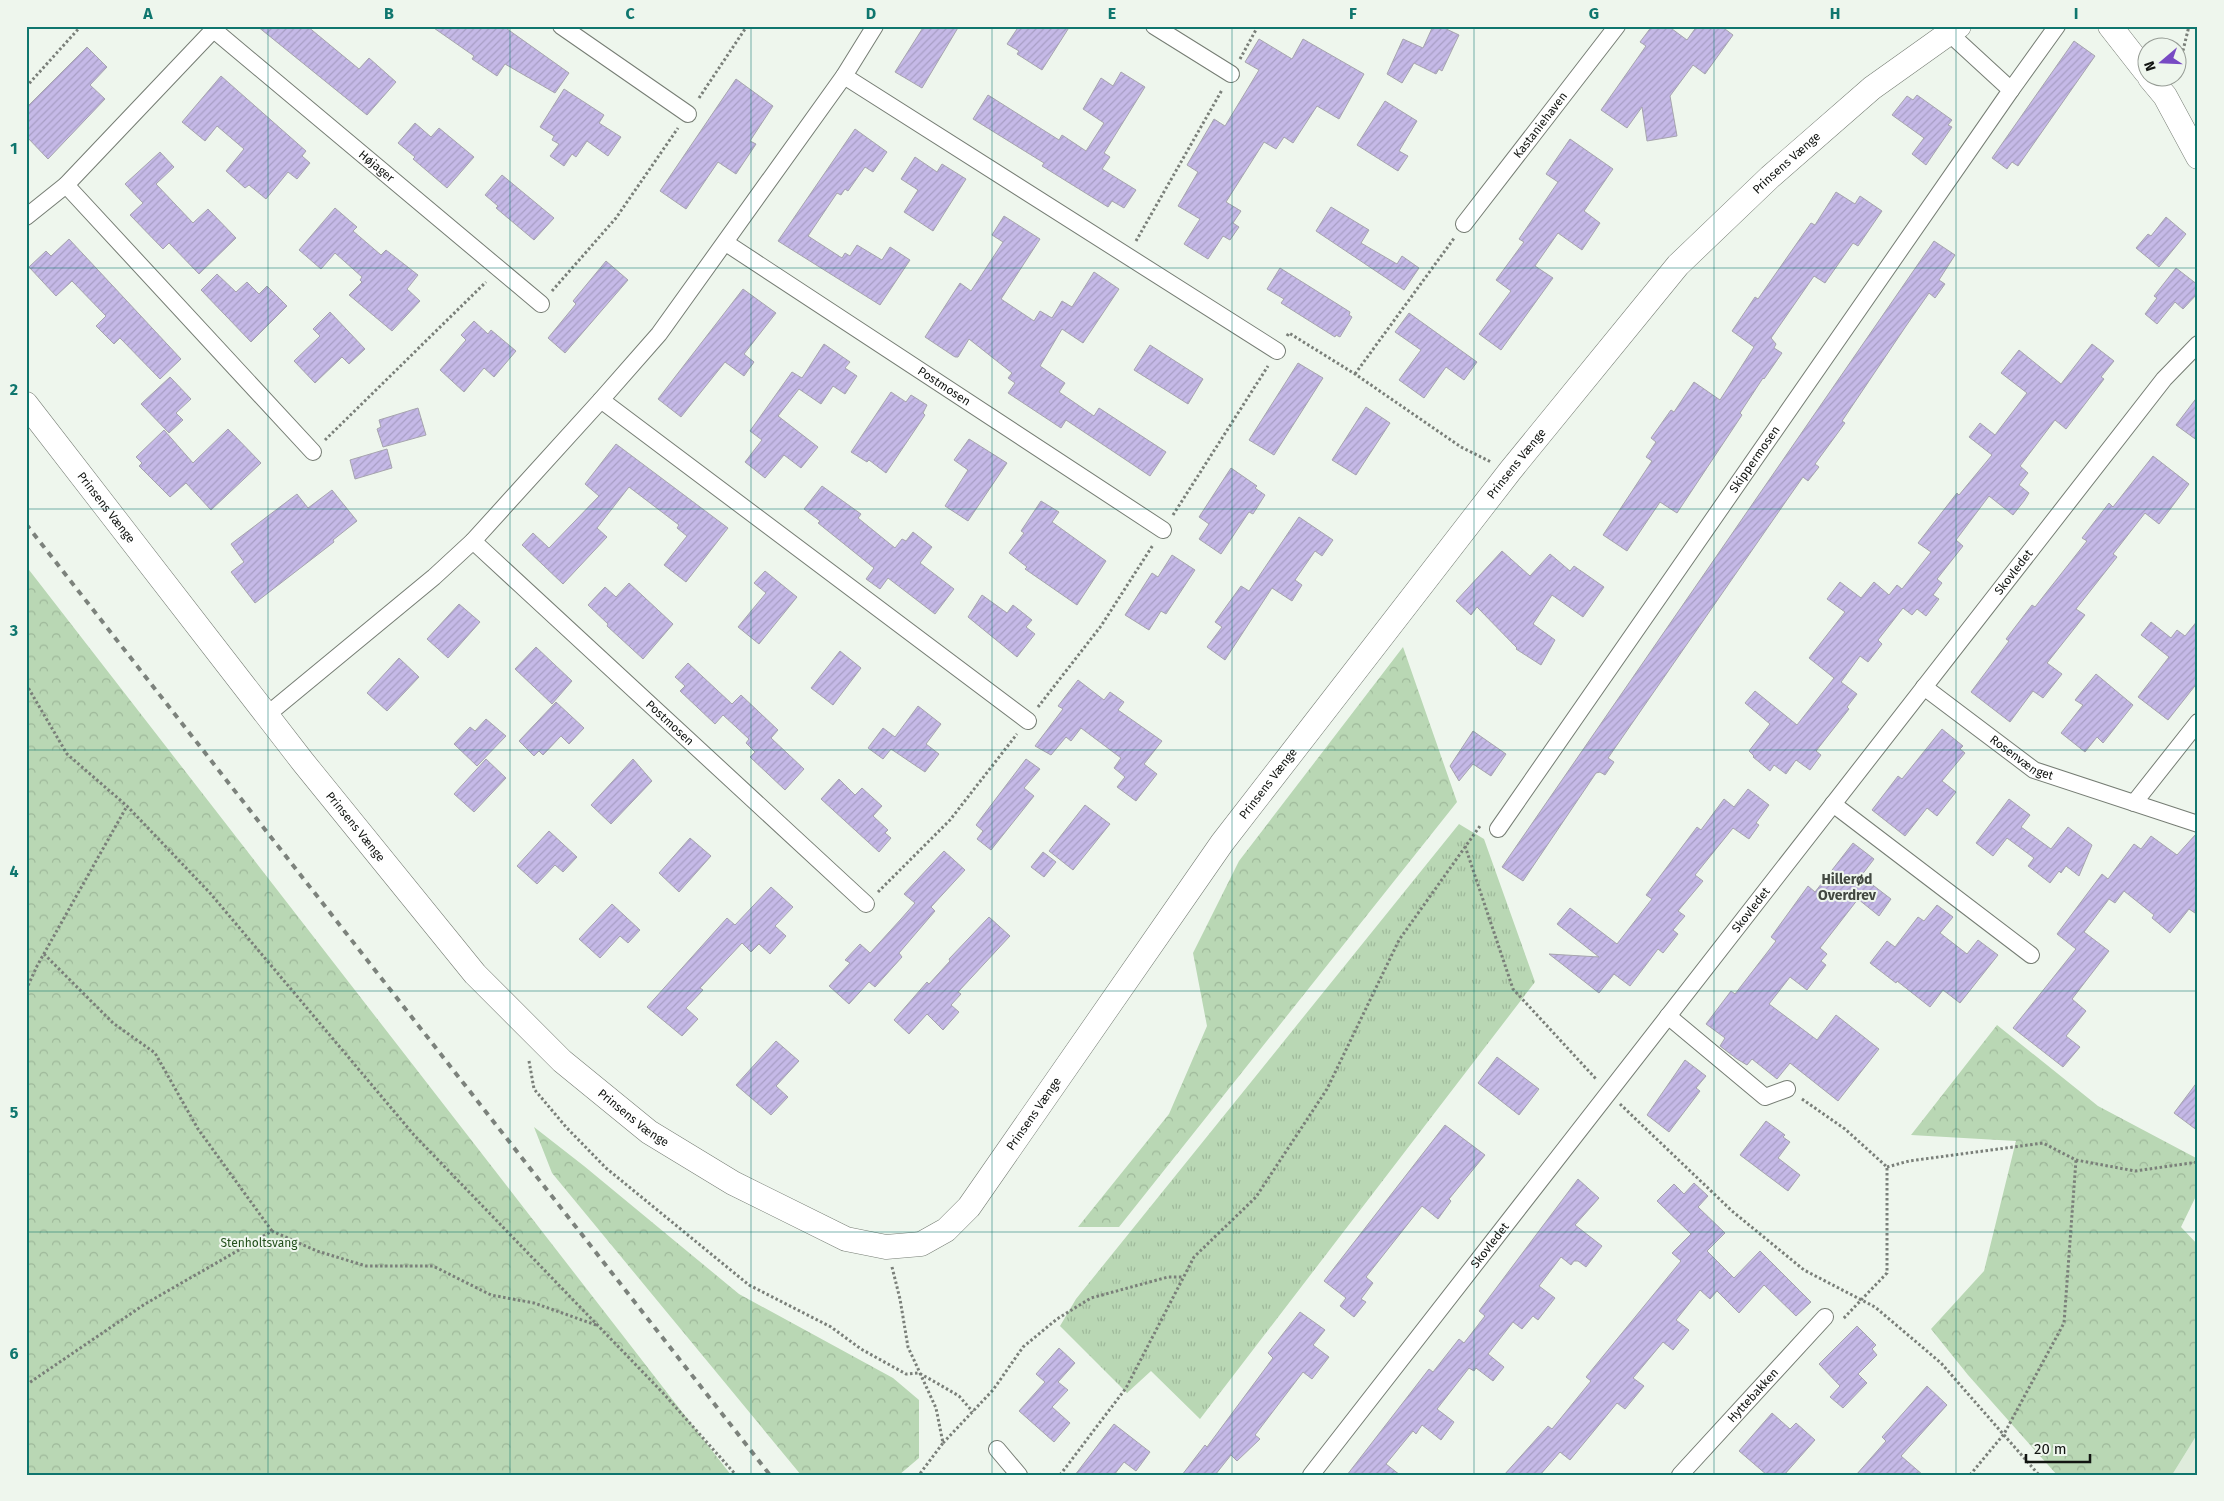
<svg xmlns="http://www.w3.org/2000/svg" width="2224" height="1501" viewBox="0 0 2224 1501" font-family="'Fira Sans',sans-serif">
<defs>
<pattern id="grass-tufts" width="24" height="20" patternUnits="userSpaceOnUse" patternTransform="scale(1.25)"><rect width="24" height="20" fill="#b9d7b4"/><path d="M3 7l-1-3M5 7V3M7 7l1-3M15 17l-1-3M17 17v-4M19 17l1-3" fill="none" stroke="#9eb89a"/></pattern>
<pattern id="forest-crowns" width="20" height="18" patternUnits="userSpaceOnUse" patternTransform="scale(1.25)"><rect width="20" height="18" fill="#b9d7b4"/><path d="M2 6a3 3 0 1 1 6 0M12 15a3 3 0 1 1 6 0" fill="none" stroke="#9eb89a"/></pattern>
<pattern id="building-hatch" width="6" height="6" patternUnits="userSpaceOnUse" patternTransform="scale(1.25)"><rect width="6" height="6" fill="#c5b9e7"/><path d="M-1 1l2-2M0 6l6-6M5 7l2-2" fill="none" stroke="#a89ec5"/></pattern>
</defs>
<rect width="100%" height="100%" fill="#eef6ed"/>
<path fill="#dfecdc" d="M2198 1433V1475H2172Z"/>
<path fill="url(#grass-tufts)" d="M1459 824 1484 839 1535 982 1200 1419 1151 1371 1127 1393 1060 1326 1076 1299Z"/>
<path fill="url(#forest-crowns)" d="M26 566 731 1475H26Z
M1403 647 1457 802 1119 1227H1078L1169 1114 1207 1026 1193 953 1239 861Z
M1997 1025 2098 1106 2198 1159V1192L2181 1227 2198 1245V1433L2172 1475H2057L1968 1375 1931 1329 1984 1271 2016 1141 1911 1135Z
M534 1127 584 1166 739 1294 893 1378 919 1400V1458L899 1475H801L552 1173Z"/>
<path fill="url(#building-hatch)" stroke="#a6a4ae" d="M257 26H307L359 69 369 58 396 82 367 115Z
M431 26H503L569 73 555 93 505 64 497 76 472 59 474 56Z
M924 26H959L922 88 895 72Z
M1019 26H1070L1042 70 1017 54 1019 51 1007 44Z
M1433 26H1440L1459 35 1442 71 1439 69 1436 74 1414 63 1402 83 1387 74 1403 39 1423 48Z
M1652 26H1668L1687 40 1697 26H1721L1733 35 1705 74 1693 65 1670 96 1677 136 1647 141 1642 107 1627 128 1601 110 1646 46 1640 42Z
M1259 39 1292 59 1303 39 1364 74 1339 119 1317 106 1293 143 1284 137 1276 149 1264 142 1226 202 1241 211 1233 223 1239 227 1230 240 1223 236 1208 259 1184 244 1200 219 1178 206 1198 172 1187 165 1214 119 1225 126 1259 70 1245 62Z
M2074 41 2095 56 2018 166 2012 162 2007 169 1992 158Z
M87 47 107 67 90 85 105 99 48 159 26 136V108Z
M1121 72 1145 87 1104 153 1110 157 1102 169 1136 190 1124 208 1112 201 1108 207 1042 166 1044 163 973 119 988 95 1059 140 1062 135 1086 151 1104 123 1083 109 1101 78 1113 86Z
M221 76 306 151 302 156 310 163 297 179 288 172 266 199 249 185 245 188 226 171 244 149 217 126 205 141 182 122Z
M736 79 773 106 750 141 756 144 736 174 718 162 686 209 660 191Z
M564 89 604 115 599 123 621 137 608 156 587 141 576 157 572 154 564 166 550 156 559 144 552 140 554 136 540 127Z
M1917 95 1952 120 1948 125 1952 127 1926 165 1912 154 1924 138 1892 115 1907 96 1913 100Z
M1385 101 1417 121 1399 151 1408 156 1398 171 1357 145Z
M415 123 431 137 439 128 474 157 447 188 413 159 415 157 398 143Z
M855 129 887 152 873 172 865 167 848 191 845 189 841 195 837 193 808 236 842 258 845 253 850 256 857 245 882 260 890 247 910 260 880 305 778 241Z
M1570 139 1613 169 1584 211 1600 223 1582 250 1558 233 1535 266 1553 278 1501 350 1479 334 1511 291 1496 280 1524 242 1519 239 1558 182 1546 174Z
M160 152 174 167 156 184 193 223 208 209 236 238 199 274 169 243 163 249 130 215 143 203 125 184Z
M915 157 937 172 942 164 966 179 933 231 904 212 918 190 901 179Z
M502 175 554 218 534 240 496 208 498 206 485 195Z
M1836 192 1855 204 1860 196 1882 211 1858 246 1853 243 1825 283 1814 276 1771 338 1776 344 1774 348 1782 353 1764 379 1763 378 1740 413 1742 415 1677 513 1660 502 1627 551 1603 535 1652 461 1646 457 1656 442 1651 438 1671 410 1674 412 1694 382 1720 400 1754 347 1732 331 1755 297 1758 299 1811 223 1815 225Z
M1331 207 1369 230 1361 243 1397 264 1402 256 1419 268 1404 290 1316 231Z
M335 208 357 227 353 231 381 255 386 250 418 275 407 289 420 301 392 331 349 295 362 282 360 280 362 277 335 253 321 269 299 250Z
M1004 216 1040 239 1001 299 1034 321 1040 311 1052 318 1062 301 1072 307 1094 272 1119 289 1083 343 1062 329 1040 366 1065 383 1059 392 1094 416 1099 408 1166 452 1150 476 1066 420 1061 428 1008 393 1015 383 1008 378 1012 373 969 339 958 357H955L925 337 960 283 971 291 1003 242 992 235Z
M2166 217 2186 234 2159 267 2136 248 2148 234 2151 236Z
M69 239 181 359 160 379 120 338 114 344 96 326 106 316 72 281 56 296 29 267 46 251 51 256Z
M1934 241 1955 255 1939 280 1945 284 1935 298 1929 293 1906 326 1842 421 1845 423 1815 464 1819 467 1808 481 1803 477 1791 494 1608 758 1614 762 1605 775 1600 772 1596 773 1523 881 1502 867Z
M606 261 628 280 565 353 548 338 576 304 573 301Z
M1280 268 1350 312 1349 315 1352 317 1340 337 1336 335 1335 337 1281 303 1284 299 1267 289Z
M2176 268 2198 285V293L2183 309 2175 302 2157 324 2145 314 2157 298 2154 296Z
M217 274 236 292 247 282 259 294 267 286 287 306 251 342 201 290Z
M743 289 776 313 744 354 754 362 744 376 725 362 681 417 658 399Z
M330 312 365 349 349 364 342 357 315 383 294 361 320 336 313 329Z
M1409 313 1477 362 1464 380 1446 367 1424 398 1399 380 1421 350 1395 332Z
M474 321 488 334 491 330 516 351 494 377 484 368 464 392 440 370 466 340 461 335Z
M824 344 850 362 845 368 857 376 845 394 833 386 821 404 799 389 778 416 818 447 801 468 784 455 765 478 745 462 762 440 750 431 792 372 802 378Z
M2092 344 2114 361 2101 377 2104 379 2066 429 2055 420 2020 466 2028 473 2019 485 2029 493 2024 501 2013 515 1989 496 1956 540 1963 546 1937 579 1942 583 1933 595 1939 599 1926 616 1917 609 1912 615 1903 608 1878 640 1882 644 1868 662 1860 656 1841 682 1857 694 1847 707 1849 709 1816 751 1821 755 1810 770 1796 760 1786 774 1774 765 1770 771 1753 757 1754 756 1749 751 1770 724 1745 703 1755 691 1797 725 1834 678 1809 658 1845 612 1827 599 1840 582 1861 598 1874 582 1889 595 1897 585 1902 589 1931 552 1918 543 1957 493 1959 495 1992 455 1969 437 1980 423 1995 435 2027 393 2001 373 2019 350 2061 384Z
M1150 345 1203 379 1188 404 1134 370Z
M1298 363 1323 378 1274 455 1249 440Z
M170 377 191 399 176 413 183 420 169 433 141 404Z
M891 392 906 402 911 395 927 405 923 413 925 415 886 473 869 460 867 462 851 452Z
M2198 396V441L2176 425Z
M1366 407 1390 423 1356 475 1332 460Z
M418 408 426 435 383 447 377 429 381 427 379 420Z
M228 429 261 463 211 510 186 483 170 497 139 466 142 463 136 457 164 430 193 463Z
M969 439 1007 463 968 521 945 506 968 470 954 460Z
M616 444 728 528 686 582 664 565 687 536 677 528 679 525 629 487 597 528 607 537 563 584 522 545 533 533 549 548 599 496 585 484Z
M387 449 392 468 355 479 350 460Z
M2153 456 2189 484 2159 524 2145 513 2113 554 2117 557 2076 609 2085 615 2047 663 2062 674 2043 698 2033 691 2010 722 1971 692 2009 641 2006 639 2032 605 2035 607 2087 541 2082 538 2109 503 2113 507Z
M1231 468 1257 486 1255 488 1265 495 1253 514 1249 512 1221 554 1199 539 1209 524 1199 517Z
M822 486 861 514 858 518 895 548 902 539 906 541 913 532 932 547 920 563 954 589 935 614 888 578 880 589 866 579 874 568 818 523 820 521 804 509Z
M332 490 357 521 333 540 334 542 255 603 231 572 244 562 231 544 297 494 308 508Z
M1041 501 1059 512 1052 522 1106 561 1077 605 1025 569 1027 567 1009 553 1024 533 1021 531Z
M1299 517 1333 540 1322 556 1315 551 1295 580 1302 585 1292 601 1272 588 1225 660 1207 647 1222 627 1215 622 1241 586 1249 591Z
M1502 551 1530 576 1550 554 1570 571 1574 566 1604 587 1583 617 1552 595 1533 624 1555 640 1541 665 1516 649 1517 648 1477 607 1471 615 1456 601Z
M1172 555 1195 570 1166 614 1161 611 1149 630 1125 615 1152 573 1158 577Z
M765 571 797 597 759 644 738 627 766 593 754 583Z
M629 583 673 624 643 659 607 626 608 624 588 605 605 587 616 597Z
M982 595 1007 613 1013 605 1032 620 1026 627 1035 634 1017 657 968 617Z
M459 604 480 622 448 658 427 639Z
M2198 620V682L2168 720 2138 697 2169 657 2141 635 2151 622 2171 638 2177 630 2185 636Z
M536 647 572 681 552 704 515 669Z
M840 651 861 668 833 705 811 688Z
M399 658 419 677 387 711 367 693Z
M688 663 732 704 741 695 778 730 771 738 804 769 785 790 750 757 755 752 746 743 749 739 723 715 715 724 680 691 685 686 675 677Z
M2096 674 2133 705 2103 743 2097 737 2085 752 2061 733 2083 705 2075 700Z
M1078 680 1104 700 1110 692 1124 702 1118 710 1162 741 1144 764 1157 774 1136 801 1117 787 1125 777 1114 768 1121 758 1081 728 1071 741 1066 737 1051 755 1035 746 1063 709 1058 706Z
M556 702 584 728 569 744 561 736 543 755 539 751 534 756 519 741Z
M918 706 941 724 926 744 939 754 925 772 891 749 883 759 868 748 883 728 895 737Z
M486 719 506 736 477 766 454 744 470 727 475 731Z
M1942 729 1963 746 1960 749 1965 753 1942 781 1956 792 1937 816 1927 808 1905 836 1872 810 1898 776 1902 779Z
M1473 731 1506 754 1491 776 1473 764 1459 781 1450 766Z
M486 759 506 778 474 812 454 794Z
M633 759 652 781 611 824 591 805Z
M1026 759 1040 769 1024 788 1034 796 991 850 977 839 983 831 976 825Z
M839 779 855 795 862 788 882 806 873 816 888 830 885 833 891 838 879 852 821 799Z
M1748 789 1769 805 1756 823 1759 825 1749 839 1733 828 1695 875 1703 881 1678 911 1685 916 1673 930 1678 934 1663 953 1658 949 1630 986 1614 974 1599 993 1549 954 1599 957 1557 924 1570 908 1617 944 1652 899 1646 895 1697 827 1701 830 1724 799 1734 807Z
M2009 799 2030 815 2021 827 2051 849 2068 827 2092 845 2079 876 2066 866 2061 873 2059 871 2050 883 2028 866 2034 858 2007 838 1993 856 1976 843Z
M1085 805 1110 824 1073 870 1049 851Z
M549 831 577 857 563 872 555 865 537 884 517 866Z
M2196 834H2198V915L2189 909 2170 933 2152 918 2154 915 2124 891 2115 903 2109 899 2084 932 2109 951 2072 999 2086 1011 2066 1036 2080 1047 2063 1067 2013 1028 2076 949 2057 934 2102 874 2108 879 2134 844 2141 849 2151 836 2177 855Z
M690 838 711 856 679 892 659 873Z
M1853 843 1874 859 1861 876 1891 899 1879 916 1858 899 1820 948 1827 954 1821 961 1826 965 1807 990 1790 977 1769 1004 1817 1040 1836 1015 1879 1049 1838 1101 1790 1063 1777 1079 1752 1059 1747 1065 1737 1059 1720 1046 1725 1038 1706 1024 1731 991 1735 994 1776 941 1771 937 1808 886 1815 892Z
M944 851 965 870 931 907 935 911 899 953 902 957 875 987 869 982 849 1004 829 986 850 963 845 960 860 944 870 953 901 919 915 903 904 894Z
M1043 852 1056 862 1044 877 1031 867Z
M771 887 793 907 775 926 786 936 770 954 759 944 751 952 742 943 700 988 703 990 686 1008 698 1019 682 1036 647 1007 727 918 735 925Z
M612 904 640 930 628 943 620 936 600 958 579 939Z
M1937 905 1953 917 1940 933 1967 954 1978 940 1998 955 1960 1003 1943 990 1930 1007 1897 981 1896 983 1870 963 1887 941 1895 947 1918 917 1924 921Z
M989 917 1010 936 958 992 961 994 951 1005 959 1012 943 1030 927 1014 909 1034 894 1020 927 982 929 984 950 961 949 959Z
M776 1041 799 1061 776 1086 788 1097 771 1115 736 1085Z
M1497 1057 1539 1089 1519 1115 1478 1083Z
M1685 1060 1706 1076 1696 1088 1700 1091 1669 1132 1647 1115Z
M2198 1081V1131L2174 1113Z
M1766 1121 1785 1135 1783 1137 1790 1142 1778 1158 1800 1175 1788 1191 1740 1155Z
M1445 1125 1485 1155 1449 1199 1451 1201 1438 1219 1422 1206 1366 1277 1373 1283 1361 1299 1366 1302 1354 1317 1340 1306 1346 1298 1324 1281Z
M1578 1179 1599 1198 1575 1225 1602 1246 1586 1267 1578 1261H1574L1571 1265 1561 1257 1539 1286 1555 1298 1538 1320 1533 1316 1522 1329 1513 1322 1488 1354 1504 1367 1493 1381 1476 1368 1474 1371 1469 1368 1437 1409 1454 1422 1441 1440 1422 1425 1416 1434 1413 1431 1386 1464 1400 1475H1347L1429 1369 1433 1372 1459 1339 1464 1343 1485 1316 1479 1311Z
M1694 1183 1708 1196 1698 1207 1725 1233 1707 1251 1734 1278 1760 1251 1811 1302 1796 1316 1764 1285 1739 1313 1717 1291 1710 1299 1700 1290 1676 1320 1689 1330 1673 1350 1663 1342 1633 1378 1644 1386 1625 1409 1617 1403 1570 1460 1560 1452 1540 1475H1504L1548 1426 1552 1429 1591 1381 1586 1377 1681 1261 1672 1253 1691 1234 1657 1201 1674 1184 1684 1194Z
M1300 1312 1325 1330 1313 1345 1329 1357 1312 1379 1303 1372 1255 1435 1260 1439 1237 1461 1231 1455 1215 1475H1182L1205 1445 1207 1447 1273 1358 1268 1353Z
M1857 1326 1876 1345 1872 1349 1877 1355 1858 1374 1867 1383 1843 1408 1830 1397 1840 1386 1819 1364Z
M1059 1348 1075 1363 1058 1382 1068 1390 1052 1407 1070 1423 1054 1442 1019 1411 1045 1382 1036 1374Z
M1927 1386 1947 1405 1901 1456 1923 1475H1856L1886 1441 1882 1437Z
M1772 1413 1790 1429 1796 1423 1815 1440 1784 1475H1767L1739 1451Z
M1114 1424 1150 1452 1136 1471 1124 1462 1114 1475H1075Z"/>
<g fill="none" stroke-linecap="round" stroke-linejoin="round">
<defs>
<g id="street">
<path d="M561 26 688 114"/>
<path d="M1154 26 1231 74"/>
<path id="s1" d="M214 30 541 304"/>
<path d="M844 76 1277 351"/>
<path d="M2011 90 2057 26"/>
<path d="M66 185 313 452"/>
<path d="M26 217 66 185 217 26"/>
<path id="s2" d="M1464 224 1617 26"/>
<path id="s3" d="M726 243 1163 530"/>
<path d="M601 400 1028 721"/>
<path id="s4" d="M473 541 866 904"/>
<path id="s5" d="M1924 687 2034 770 2198 824"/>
<path d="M268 714 434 577 473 541 601 400 659 334 844 76 875 26"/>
<path d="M2134 803 2198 722"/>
<path d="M1833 804 2031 955"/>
<path id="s6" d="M1498 829 2011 90 1949 33"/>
<path d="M1668 1016 1765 1097 1787 1089"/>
<path d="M997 1449 1019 1475"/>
<path id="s7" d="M1311 1475 2164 379 2198 344"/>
<path id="s8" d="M1680 1475 1825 1317"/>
</g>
<g id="secondary">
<path d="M2110 26 2146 72"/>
<path d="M2150 78 2165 96 2198 157"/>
<path id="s9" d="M26 404 303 762 475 974 562 1061 649 1132 733 1183 846 1239 886 1247 921 1244 946 1230 969 1207 1222 843 1510 471 1678 265 1770 177 1872 88 1959 26"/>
</g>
</defs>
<use href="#street" stroke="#767d74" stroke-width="18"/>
<use href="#secondary" stroke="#767d74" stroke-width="25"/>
<path stroke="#7a7f79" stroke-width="3" stroke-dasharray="2.5 2.5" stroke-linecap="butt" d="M1240 59 1258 26
M2177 75 2189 26
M26 87 81 26
M699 98 747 26
M1136 241 1222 90
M552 291 616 218 678 128
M1287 336 1289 333 1355 374 1461 447 1491 462
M1355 374 1455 237
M325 440 486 282
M1173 515 1268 366
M26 684 67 754 127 806 210 893 414 1135 663 1393 736 1475
M1038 707 1101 626 1153 545
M1465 846 1513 989 1597 1080
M878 892 950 820 1017 734
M44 954 113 1023 155 1053 198 1129 272 1231
M26 990 37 966 127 806
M529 1061 534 1089 566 1127 606 1168 749 1285 831 1327 861 1349 906 1374 919 1373 935 1382 959 1396 973 1412
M1802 1099 1845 1129 1887 1167V1273L1843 1319
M1620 1104 1732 1211 1804 1270 1875 1307 1941 1363 2039 1475
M1887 1167 1909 1161 2043 1143 2076 1160 2135 1171 2198 1162
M892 1267 900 1299 908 1347 936 1408 943 1443 919 1475
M26 1385 145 1304 272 1231 317 1251 366 1266H433L491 1295 534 1303 596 1325
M943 1443 993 1390 1023 1347 1057 1319 1091 1298 1168 1277H1182
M1060 1475 1126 1388 1194 1257 1256 1197 1327 1089 1399 940 1480 826
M1970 1475 2004 1434 2064 1323 2076 1160"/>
<use href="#street" stroke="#fff" stroke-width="16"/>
<use href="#secondary" stroke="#fff" stroke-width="24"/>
<path stroke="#7c827c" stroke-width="4" stroke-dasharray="6 6" stroke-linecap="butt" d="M26 524 770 1475"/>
</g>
<path fill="none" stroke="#0f766e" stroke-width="1" stroke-opacity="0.55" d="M268 26V1475M510 26V1475M751 26V1475M992 26V1475M1232 26V1475M1474 26V1475M1714 26V1475M1956 26V1475M26 268H2198M26 509H2198M26 750H2198M26 991H2198M26 1232H2198"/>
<g text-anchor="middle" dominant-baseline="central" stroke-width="4" stroke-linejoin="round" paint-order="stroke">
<g font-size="12" fill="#121512" stroke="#eef6ed">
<text stroke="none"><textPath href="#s2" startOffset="125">Kastaniehaven</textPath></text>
<text stroke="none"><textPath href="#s9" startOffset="2651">Prinsens Vænge</textPath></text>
<text stroke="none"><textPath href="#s1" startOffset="212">Højager</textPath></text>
<text stroke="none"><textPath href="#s3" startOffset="261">Postmosen</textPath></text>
<text stroke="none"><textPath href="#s6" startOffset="450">Skippermosen</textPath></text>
<text stroke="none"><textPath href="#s9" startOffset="2246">Prinsens Vænge</textPath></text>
<text stroke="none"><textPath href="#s9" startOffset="131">Prinsens Vænge</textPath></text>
<text stroke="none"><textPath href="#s7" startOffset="1144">Skovledet</textPath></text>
<text stroke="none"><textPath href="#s4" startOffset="268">Postmosen</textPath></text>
<text stroke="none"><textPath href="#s5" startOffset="121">Rosenvænget</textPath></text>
<text stroke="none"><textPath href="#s9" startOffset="1841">Prinsens Vænge</textPath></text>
<text stroke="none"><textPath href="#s9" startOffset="536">Prinsens Vænge</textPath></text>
<text stroke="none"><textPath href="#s7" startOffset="716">Skovledet</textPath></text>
<text stroke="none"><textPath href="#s9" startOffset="1436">Prinsens Vænge</textPath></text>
<text stroke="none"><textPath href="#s9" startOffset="940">Prinsens Vænge</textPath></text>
<text stroke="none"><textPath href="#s7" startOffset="291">Skovledet</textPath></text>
<text stroke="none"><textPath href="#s8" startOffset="108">Hyttebakken</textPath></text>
</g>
<g font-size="12" fill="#23501c" stroke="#eef6ed">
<text x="259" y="1243">Stenholtsvang</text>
</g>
<g font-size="14" font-weight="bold" fill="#424841" stroke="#eef6ed">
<text x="1847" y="879">Hillerød<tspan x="1847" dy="16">Overdrev</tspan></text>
</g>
</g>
<rect width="2224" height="1501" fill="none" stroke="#eef6ed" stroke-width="55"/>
<g transform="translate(2162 62) rotate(251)"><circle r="24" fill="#eef6ed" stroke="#969c95"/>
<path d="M0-4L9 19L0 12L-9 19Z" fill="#774ac3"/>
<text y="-8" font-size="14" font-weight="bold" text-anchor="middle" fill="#121512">N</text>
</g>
<path d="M2026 1454v8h64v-8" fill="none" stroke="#121512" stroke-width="2.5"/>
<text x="2034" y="1454" font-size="15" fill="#121512" stroke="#eef6ed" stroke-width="4" paint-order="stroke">20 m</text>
<rect x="28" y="28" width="2168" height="1446" fill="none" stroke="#0f766e" stroke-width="2"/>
<g font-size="16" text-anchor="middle" font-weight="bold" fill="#0f766e">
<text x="148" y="19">A</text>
<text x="389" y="19">B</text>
<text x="630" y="19">C</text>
<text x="871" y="19">D</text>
<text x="1112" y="19">E</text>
<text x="1353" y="19">F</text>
<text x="1594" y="19">G</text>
<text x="1835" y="19">H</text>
<text x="2076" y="19">I</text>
<text x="14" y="154">1</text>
<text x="14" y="395">2</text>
<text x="14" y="636">3</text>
<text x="14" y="877">4</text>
<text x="14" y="1118">5</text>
<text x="14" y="1359">6</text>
</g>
</svg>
